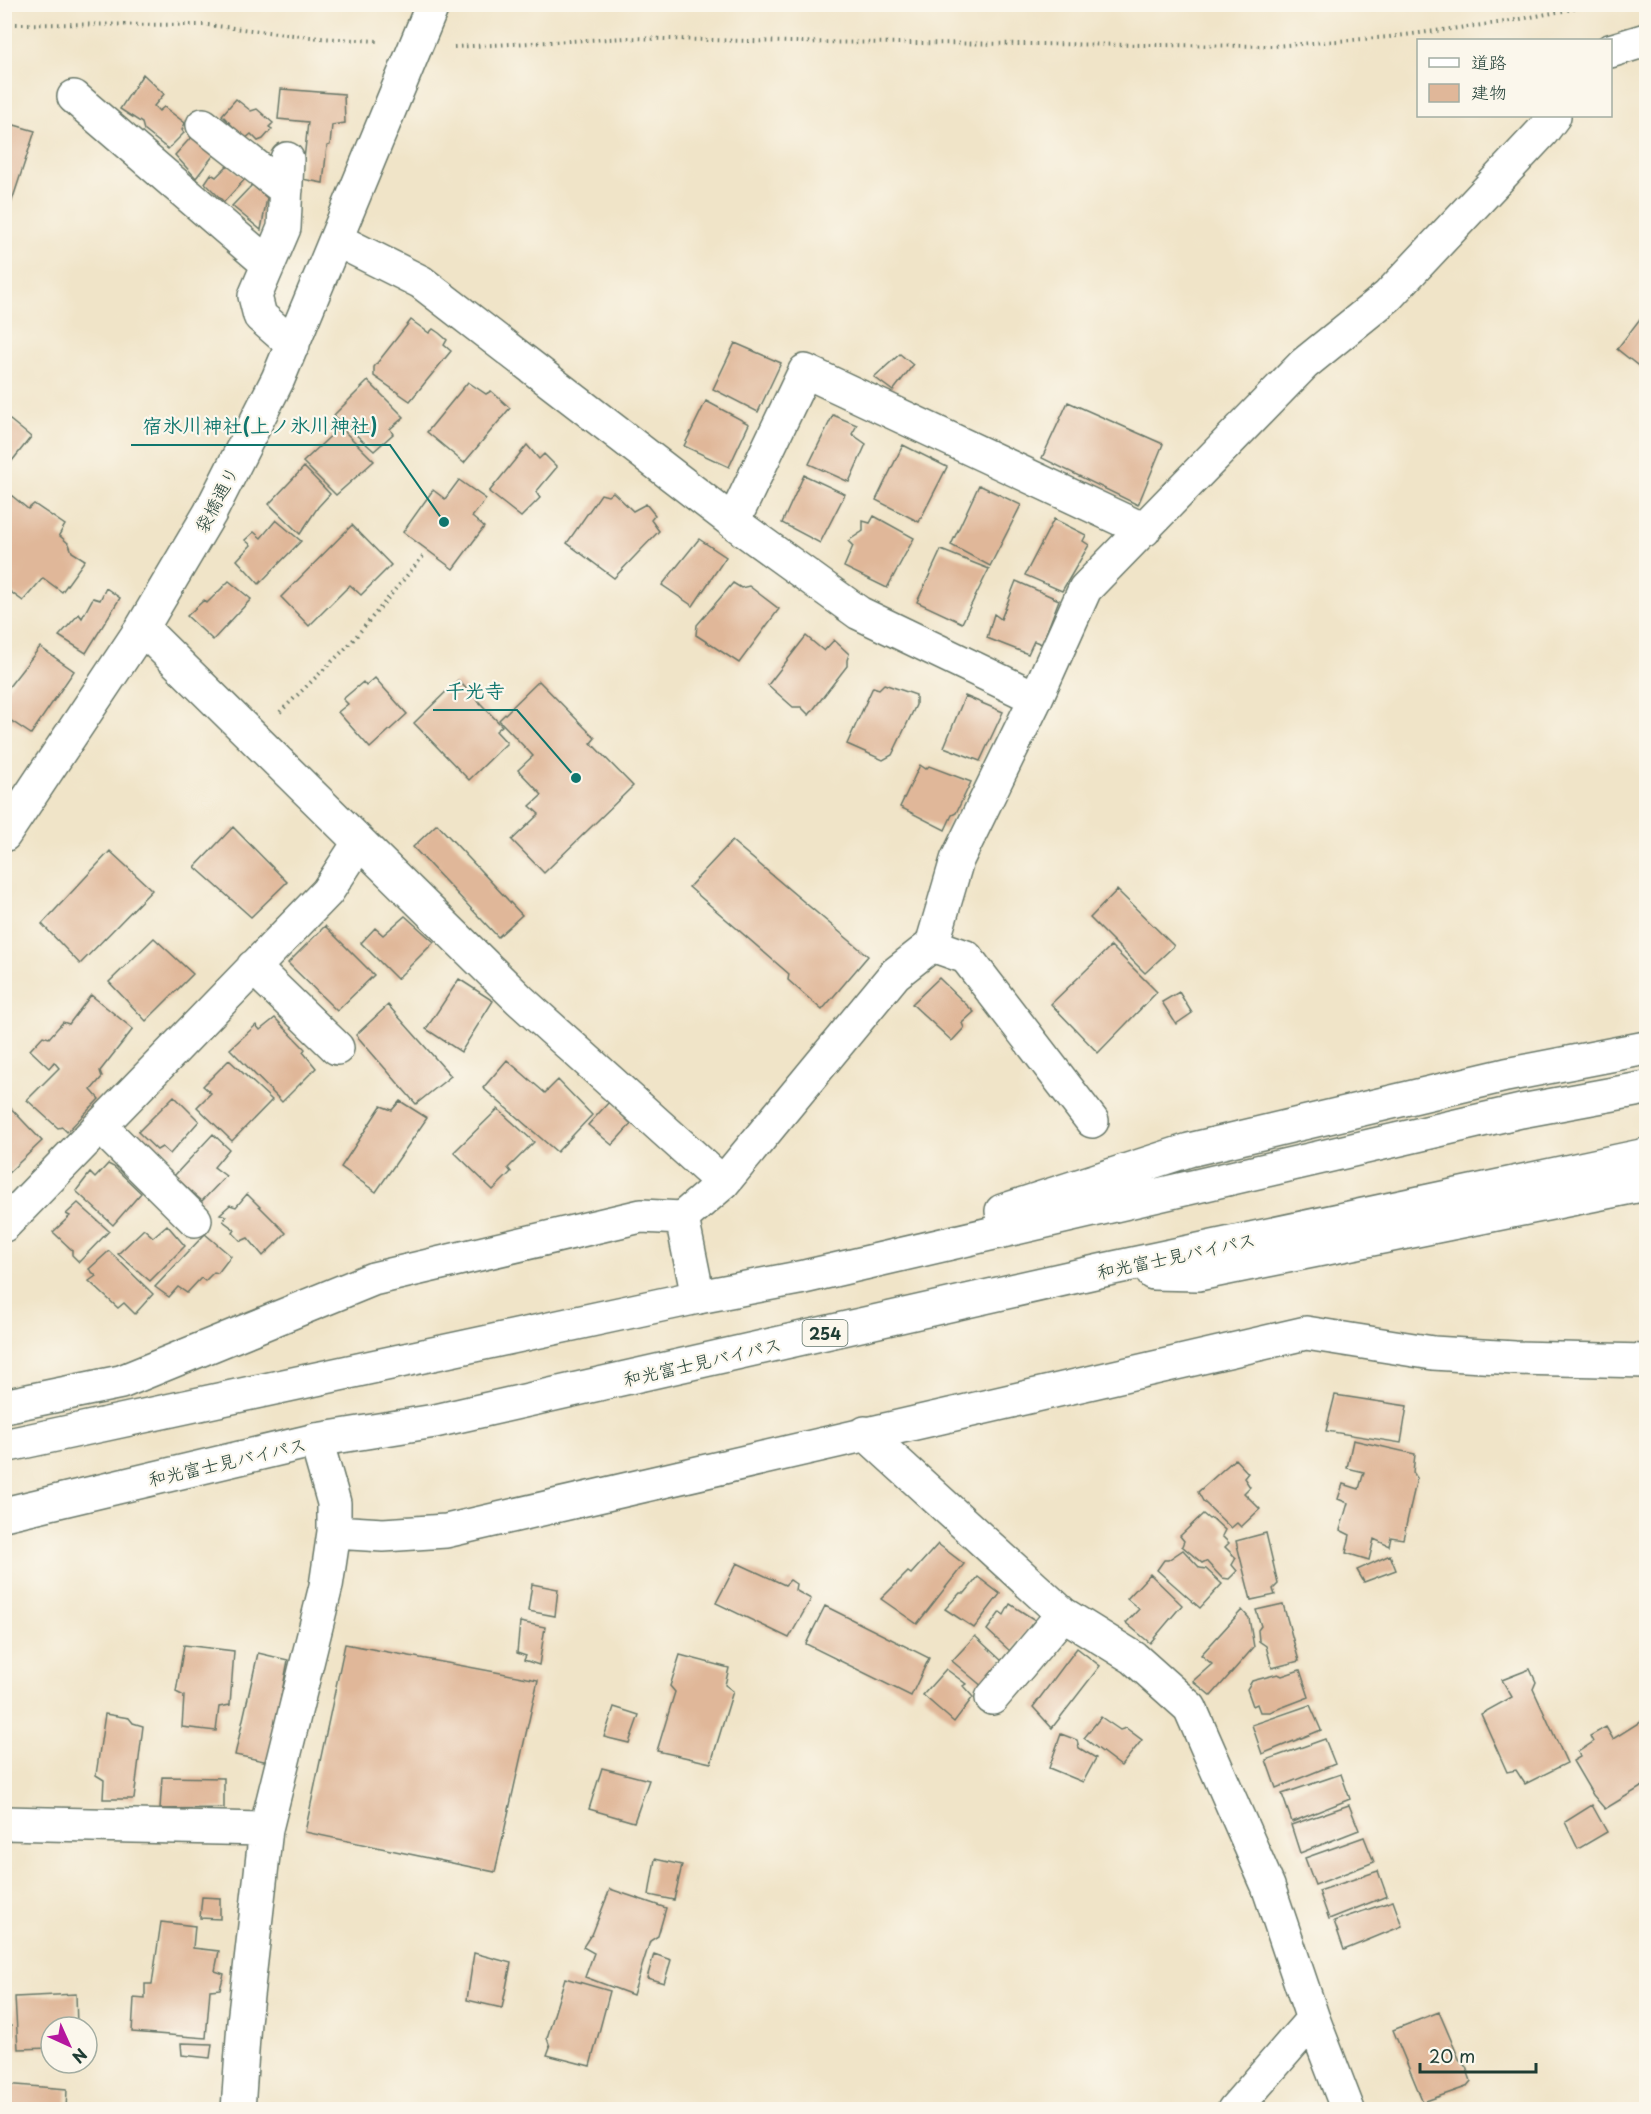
<svg xmlns="http://www.w3.org/2000/svg" width="1651" height="2114" viewBox="0 0 1651 2114" font-family="'Playpen Sans','Klee One',sans-serif">
<rect width="100%" height="100%" fill="#fbf7ec"/>
<filter id="ink" filterUnits="userSpaceOnUse"><feTurbulence type="fractalNoise" baseFrequency=".0167" numOctaves="2"/><feDisplacementMap in="SourceGraphic" scale="12" xChannelSelector="R" yChannelSelector="G"/><feConvolveMatrix kernelMatrix="1 2 1 2 8 2 1 2 1" color-interpolation-filters="sRGB"/></filter>
<filter id="wash" filterUnits="userSpaceOnUse"><feTurbulence type="fractalNoise" baseFrequency=".008" numOctaves="4" result="noise"/><feDisplacementMap in="SourceGraphic" scale="24" xChannelSelector="R" yChannelSelector="G"/><feGaussianBlur stdDeviation="1.35" result="paint"/><feColorMatrix in="noise" values="0 0 0 0 0 0 0 0 0 0 0 0 0 0 0 0 0 1.4 0 .05"/><feComposite in="paint" operator="in"/></filter>
<g filter="url(#wash)">
<rect width="100%" height="100%" fill="#f0e4c8"/>
<g id="blocks">
<path fill="#e0b799" d="M143 74 164 94 154 106 159 111 164 107 185 123 182 130 184 133 168 149 144 130 142 123 120 109Z
M281 89 344 94 345 123 332 125 330 145 327 146 323 183 302 179 308 122 278 119Z
M236 99 251 111 257 109 273 123 269 127 272 129 263 139 258 141 251 134 245 139 222 115Z
M4 122 35 131 5 222H4Z
M194 134 216 152 196 178 175 155Z
M228 165 245 179 224 202 205 183 211 174 216 177Z
M252 185 267 198 261 230 232 206Z
M1646 311V372L1617 349Z
M411 320 429 333 433 329 439 333 447 340 444 345 451 351 410 401 374 376V367Z
M735 343 781 363 758 412 713 389Z
M900 354 913 365 893 391 874 377Z
M368 381 404 417 390 429 393 434 374 451 334 415Z
M468 382 486 394 491 391 510 408 464 463 427 432Z
M706 401 749 424 729 467 684 446Z
M1068 402 1163 444 1138 505 1042 458Z
M4 415 31 437 4 471Z
M833 415 857 425 852 434 866 444 849 482 809 464Z
M340 427 374 461 336 495 303 462Z
M527 445 539 459 544 454 557 467 536 492 540 498 521 517 489 492Z
M903 445 947 467 919 522 876 500Z
M304 467 330 494 318 507 300 534 269 504Z
M804 475 845 494 820 543 782 523Z
M459 480 486 499 472 517 484 527 453 569 403 532 433 490 445 499Z
M979 485 1021 505 990 566 951 545Z
M613 492 633 511 646 504 655 515 651 520 659 531 614 578 567 543 601 494 608 496Z
M11 495 28 509 34 504 65 525 59 535 69 544 72 552 85 560 62 592 43 578 23 601 4 587V505Z
M874 516 914 538 887 588 844 567 853 546 848 541 863 531V521L870 523Z
M1054 519 1086 535 1083 541 1089 545 1062 591 1025 575Z
M276 520 301 541 259 584 237 560 251 545 245 540 254 532 261 538Z
M352 525 391 565 361 595 350 585 309 626 281 597Z
M699 539 726 557 693 606 662 585Z
M941 550 989 569 962 623 917 602Z
M229 581 251 599 213 640 187 616 204 600 207 603Z
M1016 581 1059 600 1042 644 1034 641 1028 654 987 638 994 614 1001 619Z
M733 583 741 588 749 586 779 609 739 663 696 635 697 625Z
M106 588 120 598 86 653 59 636 79 614 82 618 93 598 100 600Z
M806 636 824 651 834 640 849 654 847 660V666L809 715 801 707H793L768 685Z
M40 647 74 671 31 734 4 716V693Z
M375 678 407 714 370 748 338 712 348 704 343 699 363 682 366 686Z
M458 680 502 726 496 731 507 743 469 780 414 723Z
M539 681 595 738 591 743 633 786 544 873 512 840 539 814 530 806 542 795 518 770 533 756 499 720Z
M884 684 916 695V705L892 755 883 760 847 744 873 687 879 689Z
M965 696 1003 712 980 761 944 747Z
M920 765 926 769 929 766 971 782 956 813 952 815 945 830 900 807Z
M437 824 522 915 498 937 413 847Z
M233 827 287 882 251 917 195 867Z
M732 841 868 956 822 1010 788 980 789 974 689 887Z
M110 851 152 890 80 964 42 924Z
M1117 890 1174 946 1145 973 1090 918Z
M405 916 434 942 397 979 361 943 375 928 383 935Z
M325 926 374 975 337 1011 288 963Z
M154 938 193 974 146 1021 109 982Z
M1111 946 1157 992 1098 1053 1051 1004Z
M939 978 974 1012 962 1023 964 1028 952 1041 912 1004Z
M459 979 493 1001 461 1052 426 1029Z
M1179 992 1192 1013 1176 1024 1162 1002Z
M91 995 133 1029 100 1071 102 1077 91 1090 99 1099 67 1132 62 1127 58 1128 27 1100 59 1068 54 1062 49 1068 30 1050 43 1036 49 1038 63 1022 69 1024Z
M388 1005 451 1076 416 1104 356 1035Z
M275 1018 305 1049 303 1052 316 1068 282 1102 230 1049 256 1025 260 1030Z
M229 1060 272 1100 232 1141 197 1107 211 1093 203 1086Z
M507 1060 545 1093 558 1080 592 1115 557 1152 483 1088Z
M174 1096 199 1121 170 1154 162 1147 157 1150 138 1132Z
M4 1101 42 1141 4 1177Z
M400 1101 427 1118 376 1192 341 1167 381 1106 392 1110Z
M609 1102 631 1124 612 1145 588 1125Z
M498 1109 534 1142 508 1168 511 1172 493 1190 454 1152Z
M213 1134 229 1149 214 1167 226 1176 202 1201 174 1176Z
M108 1164 114 1167 141 1193 113 1225 76 1191 90 1173 95 1178Z
M247 1194 286 1233 263 1256 248 1238 241 1241 233 1233 235 1230 223 1221 226 1216 220 1214 230 1205 236 1207Z
M78 1203 109 1231 79 1262 72 1255V1250L53 1232 70 1216 66 1214Z
M167 1225 185 1246 150 1281 118 1254 144 1229 153 1237Z
M205 1234 231 1256 218 1273 214 1272 205 1281 201 1278 187 1293 178 1287 169 1297 155 1287Z
M109 1251 153 1294 135 1314 124 1303 118 1308 89 1281 96 1276 89 1269Z
M1335 1395 1407 1406 1401 1443 1326 1431Z
M1353 1440 1415 1454 1413 1472 1417 1478 1403 1539 1391 1537 1389 1546 1374 1539 1369 1560 1346 1553 1350 1535 1340 1530 1348 1503 1338 1499 1343 1484 1359 1489 1364 1472 1347 1468Z
M1235 1459 1248 1473 1244 1478 1250 1487 1244 1493 1260 1509 1241 1527 1237 1523 1231 1528 1203 1501 1198 1492Z
M1203 1514 1209 1519 1212 1518 1225 1530 1222 1536 1229 1543 1225 1547 1236 1558 1232 1565 1237 1571 1229 1579 1222 1578 1206 1561 1202 1563 1182 1546 1184 1541 1180 1536Z
M1266 1533 1278 1584 1273 1589 1275 1595 1251 1600 1236 1541Z
M938 1544 964 1564 917 1624 881 1599 908 1572 911 1574Z
M1183 1550 1200 1568 1206 1569 1222 1584 1200 1608 1157 1570 1164 1560H1168Z
M1390 1555 1396 1570 1364 1582 1357 1570Z
M737 1563 785 1585 790 1580 796 1584 795 1590 811 1599 789 1638 716 1603Z
M1150 1574 1182 1605 1150 1643 1126 1623 1139 1609 1127 1599Z
M978 1577 1000 1594 974 1628 945 1609 960 1593H965Z
M532 1584 558 1589 555 1616 528 1611Z
M1010 1604 1035 1620 1011 1652 987 1630 1000 1612 1004 1615Z
M1283 1604 1299 1661 1272 1668 1266 1646 1259 1641 1258 1630 1261 1626 1256 1610Z
M825 1606 929 1658 911 1696 806 1644Z
M1242 1610 1249 1618 1254 1647 1211 1696 1193 1681 1212 1664 1201 1655Z
M520 1622 545 1627 539 1665 524 1660 526 1656 517 1653Z
M975 1636 1003 1662 983 1687 952 1661Z
M345 1644 538 1680 495 1872 305 1832Z
M184 1645 234 1651 230 1705 219 1707 216 1731 182 1727 184 1696 176 1692Z
M1077 1648 1100 1666 1052 1728 1033 1707Z
M258 1653 288 1660 269 1762 235 1755Z
M680 1655 729 1668 725 1685 733 1691 711 1763 657 1751 675 1692 670 1686Z
M946 1669 966 1684 963 1686 973 1697 954 1722 923 1695Z
M1530 1669 1536 1682 1533 1689 1567 1763 1525 1784 1516 1770 1507 1772 1481 1714 1512 1697 1502 1680Z
M1300 1670 1309 1697 1270 1712H1260L1257 1704 1253 1706 1247 1689 1252 1681 1278 1674 1282 1676Z
M1310 1705 1321 1730 1262 1754 1252 1725Z
M614 1707 639 1715 629 1743 604 1737Z
M105 1714 129 1718 133 1723 143 1726 134 1799H103L104 1780 96 1775Z
M1101 1717 1120 1730 1126 1728 1142 1740 1121 1766 1084 1738Z
M1646 1718V1784L1605 1809 1593 1795 1573 1761 1580 1757 1578 1752 1593 1742 1590 1736 1606 1727 1613 1739Z
M1061 1734 1077 1740 1079 1748 1096 1758 1083 1782 1049 1768Z
M1325 1739 1335 1764 1276 1788 1266 1760Z
M602 1768 649 1780 634 1822 589 1809Z
M1341 1774 1350 1799 1292 1822 1282 1794Z
M162 1777 224 1778V1808L160 1809Z
M1349 1805 1359 1830 1300 1853 1291 1825Z
M1592 1805 1607 1832 1578 1849 1565 1822Z
M1364 1837 1374 1862 1315 1885 1305 1858Z
M655 1859 682 1865 674 1900 649 1895Z
M1378 1871 1387 1896 1329 1919 1319 1891Z
M610 1889 666 1908 658 1936 650 1941 633 1995 585 1977 594 1953 583 1947 590 1936 592 1935Z
M202 1897 220 1898V1919L200 1918Z
M1393 1901 1402 1926 1344 1950 1334 1921Z
M161 1922 195 1926 193 1948 219 1951 215 1971 224 1974 220 1989 210 1990 206 2038 132 2032 134 1998 145 1999V1984H152Z
M474 1953 511 1963 502 2008 467 2000Z
M654 1954 671 1960 664 1983 647 1978Z
M565 1978 610 1991 590 2066 547 2055 550 2047 547 2038Z
M76 1994 77 2027H51V2048L18 2049 15 1997Z
M1439 2012 1460 2061 1466 2067 1471 2081 1466 2087 1423 2102 1393 2030Z
M4 2026H11V2046H4Z
M181 2043 212 2044 210 2058 182 2055Z
M4 2084 67 2089 66 2110H4Z"/>
</g>
</g>
<g filter="url(#ink)">
<use href="#blocks" fill-opacity="0" stroke="#687768" stroke-width="1.5"/>
<g fill="none" stroke-linecap="round" stroke-linejoin="round">
<defs>
<path id="minor" d="M1610 51 1646 40
M74 97 268 264
M203 125 286 190
M287 159 284 228 255 296 260 316 293 345
M337 240 421 282 733 522 859 613 1036 698
M733 522 805 371 1144 530
M142 628 520 1000 723 1183
M4 835 142 628 210 513 278 379 433 4
M932 945 957 860 1036 698 1085 589 1304 364 1388 296 1542 132 1554 116
M253 967 337 1048
M101 1127 195 1220
M4 1225 327 892 359 843
M698 1297 682 1218 723 1183 895 974 932 945 966 957 1092 1121
M4 1406 121 1382 373 1279 641 1216 682 1218
M865 1433 1063 1614 1134 1658 1190 1708 1268 1886 1313 2019 1348 2110
M334 1532 383 1535 446 1531 1306 1333 1433 1353 1515 1358 1646 1361
M992 1698 1063 1614
M4 1823 266 1829
M238 2110 244 2022 266 1829 326 1586 334 1532V1503L316 1440
M1234 2110 1313 2019"/>
<path id="highway" d="M1002 1211 1189 1150 1506 1075 1646 1048
M1153 1273 1198 1274 1646 1184
M4 1446 698 1297 804 1277 1521 1111 1646 1088
M4 1514 316 1440 435 1421 1104 1270 1646 1155"/>
</defs>
<use href="#minor" stroke="#687768" stroke-width="36"/>
<use href="#highway" stroke="#687768" stroke-width="36"/>
<path stroke="#687768" stroke-width="4" stroke-dasharray="1.5 4.5" stroke-linecap="butt" d="M4 24 208 25 319 38 378 41
M454 47 627 38 791 42 1274 46 1389 37 1505 22 1599 4
M280 712 348 646 425 554"/>
<use href="#minor" stroke="#fff" stroke-width="33"/>
<use href="#highway" stroke="#fff" stroke-width="33"/>
</g>
</g>
<g text-anchor="middle" dominant-baseline="central" stroke-width="4.5" stroke-linejoin="round" paint-order="stroke">
<rect fill="#fbf7ec" stroke="#61756b" stroke-width="1.5" x="802.5" y="1320" width="45" height="26" rx="4.5"/>
<g font-size="16" font-weight="bold" fill="#1f3d34">
<text x="825" y="1333">254</text>
</g>
<g font-size="18" fill="#1f3d34" stroke="#fbf7ec">
<text transform="translate(216 499) rotate(-62)">袋橋通り</text>
<text transform="translate(1176 1255) rotate(-12)">和光富士見バイパス</text>
<text transform="translate(702 1361) rotate(-13)">和光富士見バイパス</text>
<text transform="translate(227 1461) rotate(-13)">和光富士見バイパス</text>
</g>
</g>
<path fill="none" stroke="#0f766e" stroke-width="2" d="M444 522L390 445H131M576 778L517 710H433"/>
<g fill="#0f766e" stroke="#fbf7ec" stroke-width="2">
<circle cx="444" cy="522" r="6"/>
<circle cx="576" cy="778" r="6"/>
</g>
<g font-size="20" text-anchor="middle" font-weight="bold" fill="#0f766e" stroke="#fbf7ec" stroke-width="4.5" stroke-linejoin="round" paint-order="stroke">
<text x="260" y="433">宿氷川神社(上ノ氷川神社)</text>
<text x="475" y="698">千光寺</text>
</g>
<rect width="1651" height="2114" fill="none" stroke="#fbf7ec" stroke-width="24"/>
<rect x="1417" y="39" width="195" height="78" fill="#fbf7ec" stroke="#a3ada2" stroke-width="1.5"/>
<rect x="1429" y="58" width="30" height="9" fill="#ffffff" stroke="#a3ada2" stroke-width="1.5"/>
<text x="1471" y="69" font-size="18" fill="#1f3d34">道路</text>
<rect x="1429" y="84" width="30" height="18" fill="#e0b799" stroke="#a3ada2" stroke-width="1.5"/>
<text x="1471" y="99" font-size="18" fill="#1f3d34">建物</text>
<g transform="translate(69 2045) rotate(135)"><circle r="28" fill="#fbf7ec" stroke="#a3ada2" stroke-width="1.5"/>
<path d="M0-4.5L10 22L0 15L-10 22Z" fill="#b5179e"/>
<text y="-9" font-size="16" font-weight="bold" text-anchor="middle" fill="#1f3d34">N</text>
</g>
<path d="M1420 2063v9h116v-9" fill="none" stroke="#1f3d34" stroke-width="3"/>
<text x="1429" y="2063" font-size="18" fill="#1f3d34" stroke="#fbf7ec" stroke-width="4.5" paint-order="stroke">20 m</text>
</svg>
